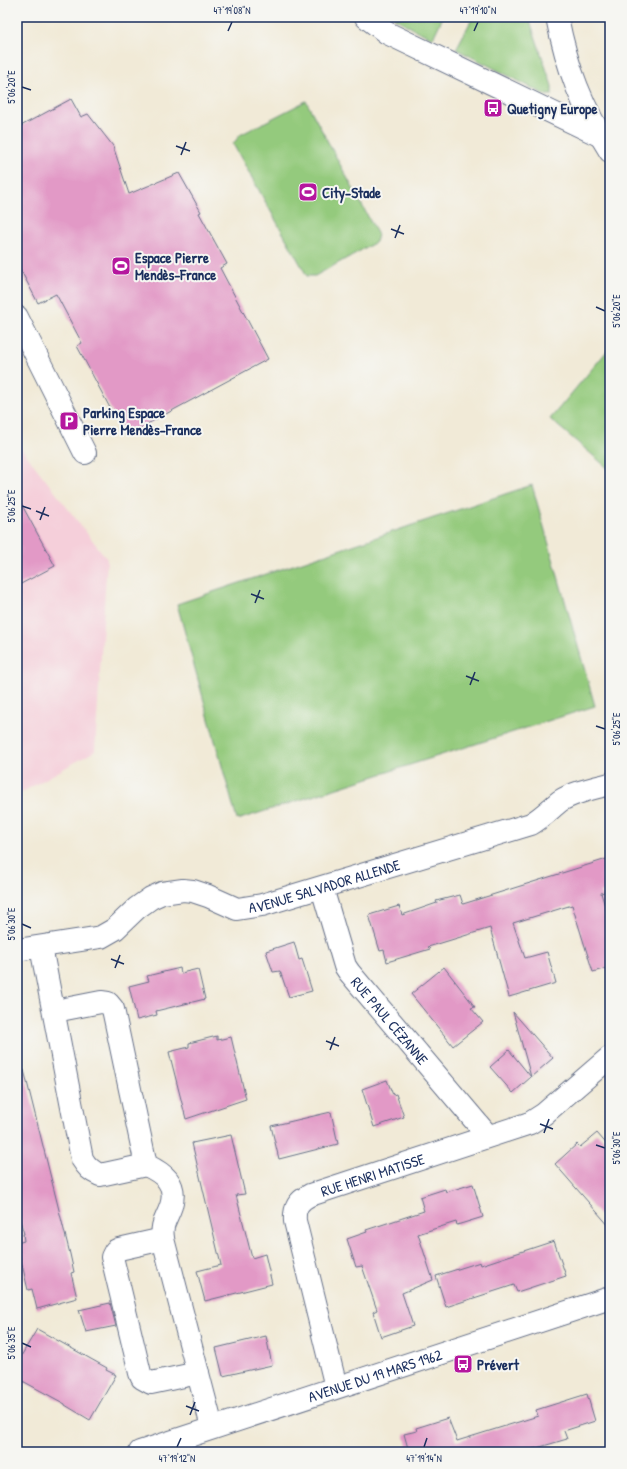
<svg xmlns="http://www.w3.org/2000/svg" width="627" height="1469" viewBox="0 0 627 1469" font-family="'Patrick Hand',sans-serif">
<rect width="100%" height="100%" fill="#f6f6f2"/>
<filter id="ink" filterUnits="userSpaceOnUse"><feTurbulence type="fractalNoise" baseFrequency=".025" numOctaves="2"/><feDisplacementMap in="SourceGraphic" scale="8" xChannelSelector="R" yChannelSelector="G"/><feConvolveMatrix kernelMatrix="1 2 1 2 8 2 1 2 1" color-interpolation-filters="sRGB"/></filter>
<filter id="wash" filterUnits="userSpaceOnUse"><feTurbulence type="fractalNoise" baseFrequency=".012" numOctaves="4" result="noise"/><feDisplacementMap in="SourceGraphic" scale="16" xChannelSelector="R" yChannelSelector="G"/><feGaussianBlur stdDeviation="0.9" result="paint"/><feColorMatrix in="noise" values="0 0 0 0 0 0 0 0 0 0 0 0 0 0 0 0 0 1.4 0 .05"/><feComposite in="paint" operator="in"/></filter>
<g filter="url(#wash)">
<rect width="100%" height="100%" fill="#f1ead7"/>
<path fill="#f5cfda" d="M17 443 107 559 95 751 17 795Z"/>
<path fill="#94ca7d" stroke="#587c6e" d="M393 17H443L433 38 417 31Z
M473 17H521L530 21 552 86V95H546L456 49Z
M306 101 378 235 376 242 315 276H307L233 144 240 135Z
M607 351 610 354V470L550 419Z
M532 485 595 706 237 820 177 604Z"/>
<g id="blocks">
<path fill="#e299c6" d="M71 99 81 117 88 114 113 146 129 194 179 173 201 212 199 213 227 264 220 268 268 359 125 436 77 346 82 343 56 294 38 303 17 263V128Z
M17 496 55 566 17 586Z
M610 858V890L601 893 610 923V967L593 972 572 905 513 923 525 958 547 952 556 983 509 997 490 928 428 947 430 949 387 962 384 950 380 951 369 915 399 906 402 915 437 903 436 901 460 895 463 904Z
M294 942 299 960 302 959 312 991 289 997 280 971 273 972 266 951Z
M444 967 475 1007 471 1008 483 1022 453 1046 411 994Z
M180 968 181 973 198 969 205 999 156 1011 157 1015 137 1020 129 986 149 981 147 976Z
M513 1012 553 1058 531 1077Z
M217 1036V1040L231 1037 246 1099 186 1119 169 1052 189 1047V1043Z
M509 1050 531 1077 513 1093 490 1067Z
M24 1070 70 1254 74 1272 71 1273 77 1298 37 1309 32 1289 28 1290 17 1243 24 1241 23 1234H24L17 1210V1071Z
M387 1080 393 1095 396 1094 404 1117 374 1127 362 1089Z
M331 1112 338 1144 279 1159 271 1126Z
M597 1133 610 1148V1227L555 1164 577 1144 580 1147Z
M231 1135 245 1194 236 1195 252 1258 265 1254 272 1284 205 1301 197 1271 221 1265 192 1143Z
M473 1184 483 1217 457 1225 456 1222 418 1234 433 1280 402 1293 413 1326 381 1337 373 1312 377 1310 362 1266 356 1267 347 1239 367 1232 366 1230 424 1211 420 1197 445 1189 446 1192Z
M554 1241 566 1276 517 1292 514 1285 446 1307 436 1276 480 1262 481 1265Z
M110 1303 116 1326 86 1332 79 1310Z
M37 1329 107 1368 106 1370 116 1375 90 1420 65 1405V1404L17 1378V1363Z
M266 1336 272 1365 223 1376 216 1348Z
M587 1394 595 1421 564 1431 567 1439 523 1452H409L404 1434 417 1431 416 1428 448 1418 457 1441 538 1416 536 1410Z"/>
</g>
</g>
<g filter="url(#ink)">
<use href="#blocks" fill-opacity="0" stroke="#667088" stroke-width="1"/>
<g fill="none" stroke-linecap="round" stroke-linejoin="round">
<defs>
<g id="minor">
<path d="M366 17 387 33 601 136"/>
<path d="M557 17C567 68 582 107 610 151"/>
<path d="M17 317 85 453"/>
<path id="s1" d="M322 888 345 966 349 972 488 1136"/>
<path d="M41 947 82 1159C87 1167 91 1171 100 1175L146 1165"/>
<path id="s2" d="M17 950 101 937 115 929 137 908 151 898 162 893 183 890 193 891 208 896 237 909 262 905 531 824C542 818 550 809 560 801 574 792 594 788 610 784"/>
<path d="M55 1011 101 1002 108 1003 113 1009 146 1165C163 1173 178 1183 171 1206 166 1221 161 1222 163 1239L212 1427"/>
<path d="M163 1239 119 1249 115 1251 112 1257 140 1373 142 1378 151 1383 198 1373"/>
<path id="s3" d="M336 1387 295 1221C294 1208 298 1201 310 1195L530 1123 544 1114 610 1057"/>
<path id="s4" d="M140 1452 610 1298"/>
</g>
</defs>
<use href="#minor" stroke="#667088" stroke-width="24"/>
<use href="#minor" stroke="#fff" stroke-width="22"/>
</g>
</g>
<path fill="none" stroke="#1b2f5e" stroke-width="1.5" d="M228 31 232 22M474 31 478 22M22 87 31 90M176 146 190 151M181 155 186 142M391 229 404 234M395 238 400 225M596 307 605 311M22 506 31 509M36 511 49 516M40 520 45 507M251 594 264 599M255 603 260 590M466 676 479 681M470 685 475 672M596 726 605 729M22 924 31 928M111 959 124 964M115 968 120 955M326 1041 339 1046M330 1050 335 1037M540 1124 553 1129M544 1133 549 1119M596 1145 605 1148M22 1343 31 1347M186 1406 199 1411M190 1415 195 1402M177 1447 181 1438M424 1447 427 1438"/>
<defs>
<symbol id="bus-square" viewBox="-11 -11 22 22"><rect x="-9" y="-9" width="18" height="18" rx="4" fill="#b5179e" stroke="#f6f6f2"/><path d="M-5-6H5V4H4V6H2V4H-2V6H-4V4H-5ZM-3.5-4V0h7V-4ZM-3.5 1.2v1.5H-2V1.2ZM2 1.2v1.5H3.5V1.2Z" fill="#fff"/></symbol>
<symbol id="stadium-square" viewBox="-11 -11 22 22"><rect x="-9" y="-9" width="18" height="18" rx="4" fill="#b5179e" stroke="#f6f6f2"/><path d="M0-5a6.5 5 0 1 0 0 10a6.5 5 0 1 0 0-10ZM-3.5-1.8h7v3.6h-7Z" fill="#fff"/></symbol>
<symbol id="parking-square" viewBox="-11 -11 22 22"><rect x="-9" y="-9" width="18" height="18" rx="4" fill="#b5179e" stroke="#f6f6f2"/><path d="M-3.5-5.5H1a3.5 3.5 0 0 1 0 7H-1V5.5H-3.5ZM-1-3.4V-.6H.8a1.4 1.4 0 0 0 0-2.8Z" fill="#fff"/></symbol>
</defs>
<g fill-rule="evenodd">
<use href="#bus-square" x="482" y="97" width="22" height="22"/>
<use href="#stadium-square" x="297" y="181" width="22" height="22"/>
<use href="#stadium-square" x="110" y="255" width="22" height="22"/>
<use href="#parking-square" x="58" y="410" width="22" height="22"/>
<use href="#bus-square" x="452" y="1353" width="22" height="22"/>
</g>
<g text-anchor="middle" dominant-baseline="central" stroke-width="4" stroke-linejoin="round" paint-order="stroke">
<g font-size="15" font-weight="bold" fill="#1b2f5e" stroke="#f6f6f2" text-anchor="start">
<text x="507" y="108">Quetigny Europe</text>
<text x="322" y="192">City-Stade</text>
<text x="135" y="257">Espace Pierre<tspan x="135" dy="17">Mendès-France</tspan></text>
<text x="83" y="412">Parking Espace<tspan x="83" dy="17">Pierre Mendès-France</tspan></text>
<text x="477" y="1364">Prévert</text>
</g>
<g font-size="15" fill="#1b2f5e" stroke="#f6f6f2">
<text stroke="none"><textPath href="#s2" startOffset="330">AVENUE SALVADOR ALLENDE</textPath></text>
<text stroke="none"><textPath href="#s1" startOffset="152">RUE PAUL CÉZANNE</textPath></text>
<text stroke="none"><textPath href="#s3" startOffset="269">RUE HENRI MATISSE</textPath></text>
<text stroke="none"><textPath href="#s4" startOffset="247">AVENUE DU 19 MARS 1962</textPath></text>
</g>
</g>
<rect width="627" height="1469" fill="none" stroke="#f6f6f2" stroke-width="44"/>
<rect x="22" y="22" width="583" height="1425" fill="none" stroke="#1b2f5e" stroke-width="1.5"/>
<g font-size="10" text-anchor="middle" fill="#1b2f5e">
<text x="232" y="14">47°19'08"N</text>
<text x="478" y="14">47°19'10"N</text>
<text transform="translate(11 87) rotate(-90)" y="4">5°06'20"E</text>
<text transform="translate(616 311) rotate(-90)" y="4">5°06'20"E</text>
<text transform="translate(11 506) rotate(-90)" y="4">5°06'25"E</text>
<text transform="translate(616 729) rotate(-90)" y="4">5°06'25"E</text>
<text transform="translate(11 924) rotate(-90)" y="4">5°06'30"E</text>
<text transform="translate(616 1148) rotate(-90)" y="4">5°06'30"E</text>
<text transform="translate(11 1343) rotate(-90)" y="4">5°06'35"E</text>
<text x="177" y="1462">47°19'12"N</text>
<text x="424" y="1462">47°19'14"N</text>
</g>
</svg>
